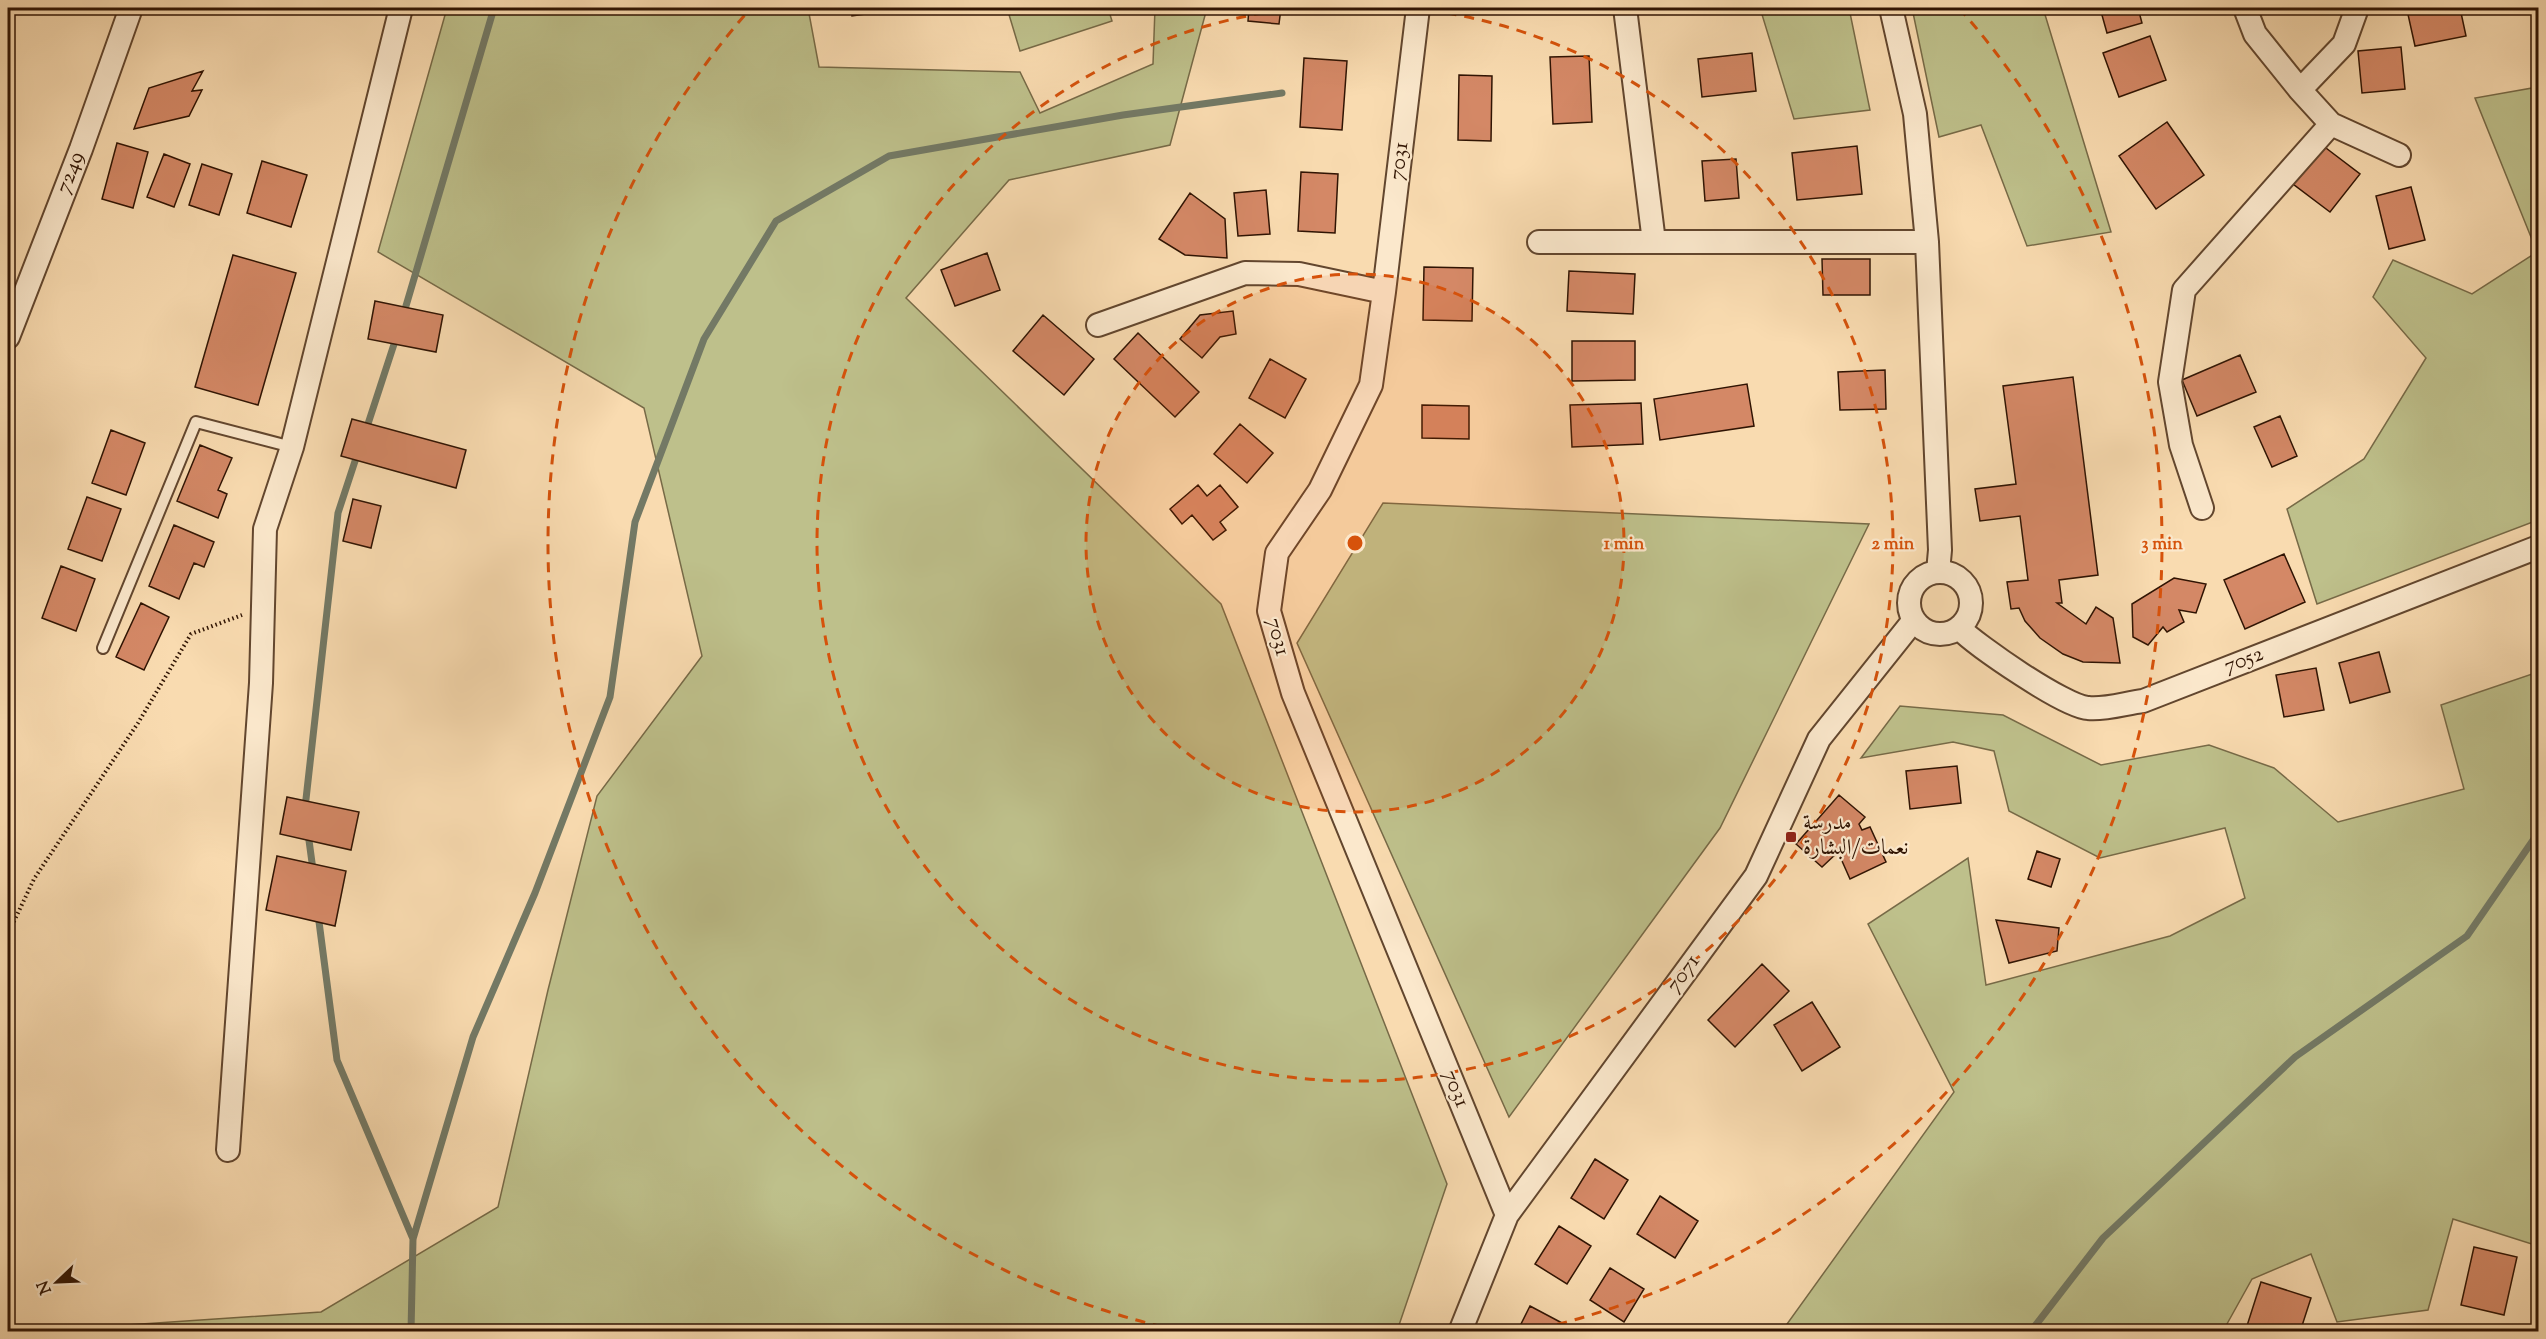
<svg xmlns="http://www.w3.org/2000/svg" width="2546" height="1339" viewBox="0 0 2546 1339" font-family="'Sorts Mill Goudy',Amiri,serif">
<rect width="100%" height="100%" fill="#f9dbb0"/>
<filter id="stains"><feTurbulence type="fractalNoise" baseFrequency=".00333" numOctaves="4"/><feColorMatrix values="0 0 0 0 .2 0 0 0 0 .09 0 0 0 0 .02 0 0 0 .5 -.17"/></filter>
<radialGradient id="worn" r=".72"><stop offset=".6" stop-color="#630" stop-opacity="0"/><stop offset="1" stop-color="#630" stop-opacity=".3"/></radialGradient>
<path fill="#bec08b" stroke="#776a47" stroke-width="1.5" d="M447 8H808L819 67 1020 72 1040 113 1153 64 1155 8H1207L1170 145 1009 180 906 298 1221 604 1447 1184 1397 1331H38L321 1312 498 1207 548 990 597 796 702 656 644 408 378 252Z
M1007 8H1108L1112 21 1020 51Z
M1760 8H1849L1870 110 1794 119Z
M1912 8H2043L2111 232 2027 246 1981 125 1939 137Z
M2538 87V520L2317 604 2287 509 2364 459 2426 358 2373 297 2393 260 2472 294 2537 252 2475 98Z
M1383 503 1869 524 1720 828 1509 1117 1297 643Z
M2538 672V1246L2453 1219 2428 1310 2337 1322 2311 1254 2252 1279 2223 1331H1782L1954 1092 1868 924 1968 858 1986 985 2170 936 2245 898 2225 828 2100 858 2009 811 1994 751 1953 742 1861 758 1900 706 2003 715 2101 765 2209 745 2274 768 2338 822 2464 789 2441 705Z"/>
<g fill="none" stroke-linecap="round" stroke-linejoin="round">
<path stroke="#737965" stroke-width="7" d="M403 316 494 8
M366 430 397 335
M305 808 338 513 358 452
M308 833 313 870
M318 914 337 1060 413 1239
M411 1332 413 1239 473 1037 535 893 610 697 635 522 704 339 776 221 889 156 1123 115 1282 93
M2034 1332 2035 1326 2103 1238 2295 1057 2467 936 2538 833"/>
</g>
<path fill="#d48866" stroke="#301403" stroke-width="1.5" d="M851 8H909L852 16Z
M1249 8H1281L1279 24 1248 21Z
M2100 8H2138L2142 23 2107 33Z
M2421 8H2460L2466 36 2415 46 2407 10Z
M2150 36 2166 80 2119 97 2103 53Z
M2401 47 2405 89 2362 93 2358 51Z
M1752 53 1756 91 1702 97 1698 59Z
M1589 56 1592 122 1553 124 1550 57Z
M1304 58 1347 61 1342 130 1300 127Z
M203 71 192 91 202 90 189 116 134 129 149 88Z
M1459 75 1492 76 1491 141 1458 140Z
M2167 122 2204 175 2156 209 2119 156Z
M117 143 148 152 133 208 102 199Z
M2322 145 2360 174 2330 212 2293 184Z
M1857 146 1862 194 1797 200 1792 153Z
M164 154 190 164 174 207 147 197Z
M1736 159 1739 198 1705 201 1702 161Z
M262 161 307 175 291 227 247 213Z
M202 164 232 174 219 215 189 205Z
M1301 172 1338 174 1335 233 1298 231Z
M2411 187 2425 240 2389 249 2376 196Z
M1266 190 1270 234 1238 236 1234 193Z
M1190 193 1225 219 1227 258 1185 255 1159 239Z
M987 253 1000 290 955 306 941 270Z
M233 255 296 273 258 405 195 387Z
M1822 259H1870V295H1823Z
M1424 267 1473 268 1472 321 1423 320Z
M1569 271 1635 274 1633 314 1567 311Z
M375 301 443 315 436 352 368 339Z
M1233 311 1236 334 1220 337 1202 358 1180 339 1200 315Z
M1043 315 1094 359 1064 395 1013 351Z
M1138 333 1199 392 1175 417 1114 359Z
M1572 341H1635V380L1572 381Z
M2240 355 2256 392 2197 416 2182 380Z
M1270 359 1306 379 1285 418 1249 398Z
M1885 370 1886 409 1840 410 1838 372Z
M2073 377 2098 575 2059 580 2062 603H2057L2086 624 2096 607 2113 618 2120 663 2083 662 2063 654 2040 638 2025 621 2019 608 2011 609 2007 582 2028 580 2020 516 1980 521 1975 489 2016 484 2003 386Z
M1747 384 1754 426 1660 440 1654 399Z
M1641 403 1643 444 1572 447 1570 405Z
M1422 405 1469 406V439L1422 438Z
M2280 416 2297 456 2272 467 2254 427Z
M352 419 466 450 456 488 341 456Z
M1240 424 1273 453 1247 483 1214 454Z
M111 430 145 443 126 495 92 483Z
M200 445 232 458 218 490 227 494 218 518 177 501Z
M1198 485 1207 496 1220 485 1238 507 1220 522 1226 530 1213 540 1192 515 1182 524 1170 509Z
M87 497 121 509 102 561 68 549Z
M353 499 381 506 371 548 343 541Z
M174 525 214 542 204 567 194 563 179 599 149 586Z
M2284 554 2305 602 2245 629 2224 580Z
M61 566 95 579 76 631 42 618Z
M2174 578 2206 584 2196 613 2179 610 2184 622 2167 632 2163 627 2148 645 2133 637 2132 604Z
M141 603 169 617 144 670 116 657Z
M2379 652 2390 692 2350 703 2339 663Z
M2316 668 2324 710 2284 717 2276 675Z
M1957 766 1961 803 1910 809 1906 771Z
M1839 795 1865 817 1859 824 1862 830 1870 827 1886 862 1850 879 1838 852 1822 867 1796 844Z
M287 797 359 812 351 850 280 834Z
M2037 851 2060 859 2051 887 2028 879Z
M277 856 346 871 335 926 266 910Z
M1996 920 2059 928 2057 951 2009 963Z
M1762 964 1789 991 1735 1047 1708 1020Z
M1812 1002 1840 1047 1802 1071 1774 1025Z
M1595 1159 1628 1180 1604 1219 1571 1198Z
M1660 1196 1698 1221 1675 1258 1637 1234Z
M1559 1226 1591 1246 1567 1284 1535 1264Z
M2474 1247 2517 1257 2504 1315 2461 1305Z
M1610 1268 1644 1289 1624 1322 1590 1300Z
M2261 1282 2311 1298 2300 1332H2245Z
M1530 1306 1579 1332H1517Z
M2451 1326 2488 1332H2451Z"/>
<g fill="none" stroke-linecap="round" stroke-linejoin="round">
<defs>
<path id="service" d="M103 648 196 422 292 447"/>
<path id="minor" d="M1418 8 1384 292 1371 385 1320 490 1277 553 1269 611 1293 693 1507 1215
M1625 8 1654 242
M1891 8 1915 114 1927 242 1940 550 1938 572
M2245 8 2255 34 2300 90 2331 124 2399 155
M2300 90 2344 44 2357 8
M1539 242H1927
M1098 325 1245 273 1299 274 1384 292
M8 337 81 149 131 8
M2202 508 2181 445 2170 382 2184 290 2331 124
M1909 603a31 31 0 1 1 62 0a31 31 0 1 1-62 0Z
M1959 628C1977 646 2065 707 2088 708 2105 710 2126 703 2143 701L2538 547
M228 1150 261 683 265 529 292 447 401 8
M1460 1332 1507 1215 1756 876 1819 739 1914 620"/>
</defs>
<use href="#service" stroke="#62462e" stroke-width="14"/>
<use href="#minor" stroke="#62462e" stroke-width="26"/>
<path stroke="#301403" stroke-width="4" stroke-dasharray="1.5 3" stroke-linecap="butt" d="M8 934 34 879 138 723 191 634 242 615"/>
<use href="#service" stroke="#fbe8cc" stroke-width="10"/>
<use href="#minor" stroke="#fbe8cc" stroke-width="22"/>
</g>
<circle cx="1355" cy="543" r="269" fill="#d6520b" fill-opacity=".12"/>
<g fill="none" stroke="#d6520b" stroke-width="3" stroke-dasharray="10 8">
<circle cx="1355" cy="543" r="269"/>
<path d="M1411 8A538 538 0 1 1 1299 8"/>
<path d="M1180 1331A807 807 0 0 1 751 8M1959 8A807 807 0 0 1 1530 1331"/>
</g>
<rect fill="#8f2418" stroke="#fbe8cc" stroke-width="2" x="1785" y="831" width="12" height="12" rx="3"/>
<g text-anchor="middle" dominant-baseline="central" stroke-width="4.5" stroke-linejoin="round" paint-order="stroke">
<g font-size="22" fill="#301403" stroke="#fbe8cc">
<text transform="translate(1400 161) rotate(-83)">7031</text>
<text transform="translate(71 173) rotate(-69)">7249</text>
<text transform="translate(1277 637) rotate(75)">7031</text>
<text transform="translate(2244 661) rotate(-21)">7052</text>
<text transform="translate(1684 974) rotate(-54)">7071</text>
<text transform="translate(1455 1089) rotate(68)">7031</text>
</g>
<g font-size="22" fill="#301403" stroke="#fbe8cc" text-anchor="start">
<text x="1803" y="824">مدرسة<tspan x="1803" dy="25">نعمات/البشارة</tspan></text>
</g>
</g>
<circle cx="1355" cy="543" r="9" fill="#d6520b" stroke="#fbe8cc" stroke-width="3"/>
<g font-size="18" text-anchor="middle" font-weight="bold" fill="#d6520b" stroke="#fbe8cc" stroke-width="4.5" stroke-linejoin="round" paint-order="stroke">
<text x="1624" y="549">1 min</text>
<text x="1893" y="549">2 min</text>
<text x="2162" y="549">3 min</text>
</g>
<rect width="2546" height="1339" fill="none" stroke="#f9dbb0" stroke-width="30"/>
<rect x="9" y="9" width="2528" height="1321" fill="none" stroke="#301403" stroke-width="3"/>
<rect x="15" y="15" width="2516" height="1309" fill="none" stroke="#301403" stroke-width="1.5"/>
<g transform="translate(57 1282) rotate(247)" stroke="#fbe8cc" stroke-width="4.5" paint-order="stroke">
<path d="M0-4.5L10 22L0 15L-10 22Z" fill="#301403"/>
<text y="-9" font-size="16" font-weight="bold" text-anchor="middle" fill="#301403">N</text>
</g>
<rect width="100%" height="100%" filter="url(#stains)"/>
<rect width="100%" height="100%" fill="url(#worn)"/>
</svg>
